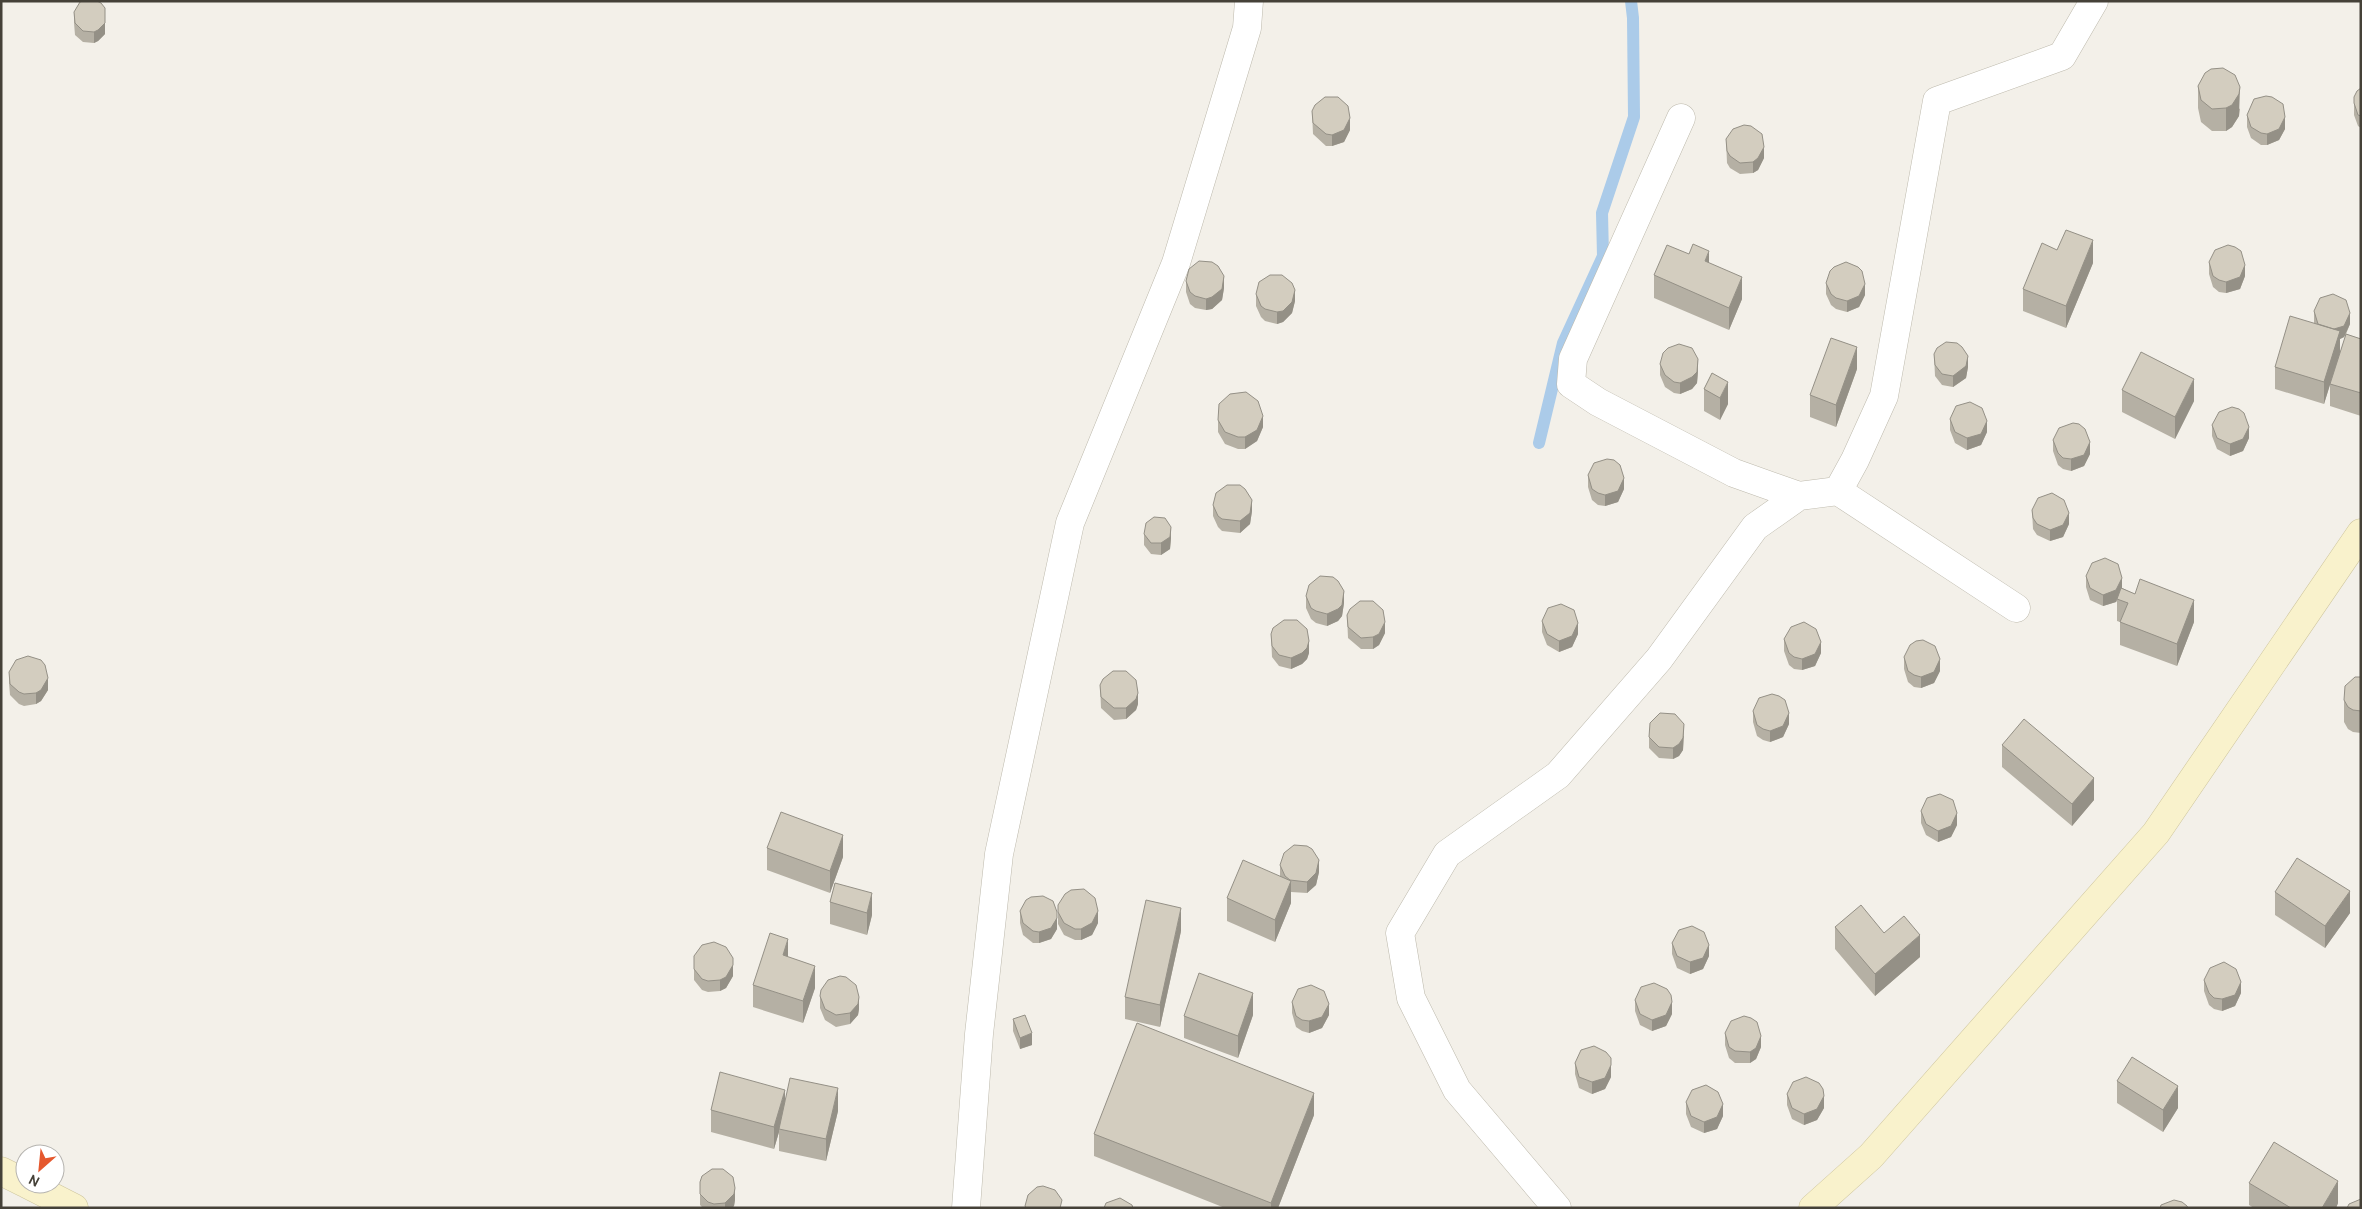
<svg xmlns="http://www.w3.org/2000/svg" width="2362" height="1209" viewBox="0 0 2362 1209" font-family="Cabin,sans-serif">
<rect width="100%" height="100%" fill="#f3f0e9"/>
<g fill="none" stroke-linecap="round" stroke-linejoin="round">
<path stroke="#abcbe9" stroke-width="12" d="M1539 443 1563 343 1603 256 1602 213 1634 117 1633 18 1631 1"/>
<defs>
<path id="street" d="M1681 118 1573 359 1571 384 1598 402 1734 473 1799 496
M1838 491 2016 608
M966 1208 979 1034 999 854 1070 523 1176 263 1247 28 1249 1
M1557 1208 1457 1090 1411 998 1400 933 1447 854 1558 775 1659 659 1755 527 1799 496 1838 491 1855 460 1884 396 1937 101 2062 56 2094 1"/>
<path id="secondary" d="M1 1171 25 1183
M27 1184 74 1208
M1813 1208 1871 1156 2156 833 2361 533"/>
</defs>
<use href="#street" stroke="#bdb9ac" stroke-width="29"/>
<use href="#secondary" stroke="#cec59d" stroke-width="29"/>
<use href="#street" stroke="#fff" stroke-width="28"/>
<use href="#secondary" stroke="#f9f2cc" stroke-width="28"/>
</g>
<path fill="#b5b0a4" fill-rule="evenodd" d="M74 12 105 34 98 41 94 43 83 42 75 35 74 23Z
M2198 86 2240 109 2239 116 2232 127 2226 131H2212L2201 122 2198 108Z
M2361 88V128L2358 126 2354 115V103Z
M1312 111 1350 130 1344 142 1332 146H1326L1313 134Z
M2247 115 2285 129 2279 140 2267 145H2261L2251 138 2247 127Z
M1726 139 1764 158 1758 170 1753 173 1740 174 1730 168 1727 163Z
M2057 250 2093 263 2066 328 2023 311V289Z
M2209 262 2245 276 2240 289 2226 293 2219 292 2213 287 2209 274Z
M1654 275 1742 299 1729 330 1654 298Z
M1186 281 1224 288 1222 300 1212 309 1206 310 1195 308 1190 304 1186 292Z
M1826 283 1865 295 1859 307 1847 312 1836 309 1831 305 1826 294Z
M1256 294 1295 301 1292 313 1283 322 1277 324 1265 321 1261 317 1256 306Z
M2314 311 2350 324 2346 334 2361 339V416L2330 406V384L2324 404 2275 389V367L2314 323ZM2346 334 2340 353V339L2344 337Z
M1934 354 1968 367 1966 378 1953 387 1942 385 1935 376Z
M1660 364 1698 371 1697 383 1692 389 1680 394 1674 393 1665 387 1660 375Z
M1857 369 1836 427 1810 417V395Z
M1712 373 1728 404 1720 420 1704 411V389Z
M2122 390 2194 401 2175 439 2122 412Z
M1950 419 1987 432 1981 445 1967 450 1955 443 1950 430Z
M1218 420 1263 427 1257 441 1245 449H1238L1225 444 1218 432Z
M2212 425 2249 438 2243 451 2230 456 2217 449 2212 436Z
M2053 440 2090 454 2084 466 2071 471 2063 469 2058 465 2053 451Z
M1588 475 1624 489 1618 502 1605 506 1598 505 1592 500 1588 487Z
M1213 505 1252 511 1250 524 1240 533 1222 531 1218 527 1213 516Z
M2032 510 2069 524 2063 537 2050 541 2037 535 2033 529Z
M1144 534 1171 538 1170 549 1161 555 1151 554 1144 545Z
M2086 576 2122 588 2194 622 2177 666 2120 645V622L2117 621V601L2116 602 2103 606 2090 600 2086 587Z
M1306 596 1344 603 1342 616 1338 621 1327 626 1316 623 1311 619 1306 608Z
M1347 615 1385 633 1379 645 1373 649H1361L1348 638Z
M1542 621 1578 634 1572 647 1559 652 1547 645 1542 632Z
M1271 634 1309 653 1307 659 1302 664 1291 669 1279 666 1272 657Z
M1784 639 1821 653 1815 666 1802 670 1794 669 1789 665 1784 651Z
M1904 657 1940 671 1934 683 1921 688 1914 687 1908 682 1904 669Z
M2361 666V733L2353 732 2348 729 2344 722V700L2360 677V668Z
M9 672 48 690 41 701 36 704 24 706 19 704 10 695 9 683Z
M1100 685 1138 704 1136 710 1126 719 1114 720 1101 708Z
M1753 711 1789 724 1783 737 1770 742 1763 740 1757 736 1753 722Z
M1684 736 1683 750 1679 756 1673 759 1659 758 1649 748V737Z
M2002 745 2094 800 2072 826 2002 767Z
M1921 811 1957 825 1951 837 1938 842 1926 835 1921 823Z
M767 848 843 857 830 893 767 870Z
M1280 865 1319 872 1316 885 1307 893 1291 892V903L1275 942 1227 921V898L1280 876Z
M835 883 872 915 867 935 830 924V902Z
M2275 892 2350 913 2325 948 2275 915Z
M1058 905 1098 923 1092 935 1081 940H1075L1064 935 1058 924Z
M1020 911 1057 923V929L1051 939 1039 943H1033L1023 935 1020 923Z
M1835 927 1884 933 1920 957 1875 996 1835 949Z
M1181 931 1160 1027 1125 1019V997Z
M1672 943 1709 956 1703 969 1690 974 1677 968 1672 954Z
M694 956 733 976 726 988 720 991 708 992 702 990 694 980Z
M788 957 815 988 803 1023 753 1007V985Z
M2204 980 2241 993 2235 1006 2222 1011 2214 1009 2209 1005 2204 991Z
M820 996 859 1009 858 1015 850 1024 836 1027 825 1020 820 1008Z
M1635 1000 1672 1014 1666 1026 1652 1031 1640 1025 1635 1011Z
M1292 1002 1329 1015 1322 1028 1309 1033 1302 1031 1296 1027 1292 1013Z
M1253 1015 1238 1058 1184 1038V1016Z
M1013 1019 1032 1045 1020 1049 1013 1031Z
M1725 1033 1761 1047 1756 1059 1750 1063H1735L1729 1058 1725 1045Z
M1575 1063 1611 1077 1605 1089 1592 1094 1579 1088 1575 1074Z
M2117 1081 2178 1108 2163 1132 2117 1103Z
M1787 1094 1824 1108 1817 1120 1804 1125 1792 1119 1787 1105Z
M1686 1102 1723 1116 1717 1129 1704 1133 1691 1127 1686 1114Z
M785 1104 838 1111 826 1161 779 1151V1132L774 1149 711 1132V1110Z
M1314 1115 1278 1208H1225L1094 1156V1134Z
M700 1182 735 1200 734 1206 732 1208H703L700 1205Z
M2249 1183 2338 1203 2336 1208H2254L2249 1205Z"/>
<path fill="#949086" d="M105 23V34L98 41 94 43V32Z
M2240 87 2239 116 2232 127 2226 131V108Z
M2285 117V129L2279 140 2267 145V134Z
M1350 118V130L1344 142 1332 146V135Z
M1764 147V158L1758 170 1753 173V162Z
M2093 240V263L2066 328V306Z
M1709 251V273L1705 261Z
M2245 265V276L2240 289 2226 293V282Z
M1224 276V288L1222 300 1212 309 1206 310V299Z
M1742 277V299L1729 330V308Z
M1865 284V295L1859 307 1847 312V301Z
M1295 290V301L1292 313 1283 322 1277 324V312Z
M2350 313V324L2344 337 2340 339V353L2324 404V382L2331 330Z
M1857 347V369L1836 427V405Z
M1968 356V367L1966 378 1953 387V376Z
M1698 359V371L1697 383 1692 389 1680 394V383Z
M2194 379V401L2175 439V417Z
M1728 382V404L1720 420V398Z
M1263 416V427L1257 441 1245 449V437Z
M1987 421V432L1981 445 1967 450V438Z
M2249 427V438L2243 451 2230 456V444Z
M2090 442V454L2084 466 2071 471V459Z
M1624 478V489L1618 502 1605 506V495Z
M1252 500V511L1250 524 1240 533V521Z
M2069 513V524L2063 537 2050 541V530Z
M1171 527V538L1170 549 1161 555V543Z
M2122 578V589L2117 599 2116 602 2103 606V595Z
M1344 591V603L1342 616 1338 621 1327 626V614Z
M2194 600V622L2177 666V644Z
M1385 622V633L1379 645 1373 649V637Z
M1578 623V634L1572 647 1559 652V641Z
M1309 641V653L1307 659 1302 664 1291 669V658Z
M1821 642V653L1815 666 1802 670V659Z
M1940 659V671L1934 683 1921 688V677Z
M48 678V690L41 701 36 704V693Z
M1138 693V704L1136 710 1126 719V708Z
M1789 713V724L1783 737 1770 742V731Z
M1684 724 1683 750 1679 756 1673 759V748Z
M2094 778V800L2072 826V804Z
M1957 813V825L1951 837 1938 842V831Z
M843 835V857L830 893V871Z
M1319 860V872L1316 885 1307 893V882Z
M1291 881V903L1275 942V920Z
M2350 891V913L2325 948V926Z
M872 893V915L867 935V913Z
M1181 908V931L1160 1027V1005Z
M1098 911V923L1092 935 1081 940V929Z
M1057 912V929L1051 939 1039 943V932Z
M1920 935V957L1875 996V974Z
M788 939V962L783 955Z
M1709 945V956L1703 969 1690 974V962Z
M733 965V976L726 988 720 991V980Z
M815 966V988L803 1023V1001Z
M2241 982V993L2235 1006 2222 1011V999Z
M1253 993V1015L1238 1058V1036Z
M859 997V1009L858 1015 850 1024V1013Z
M1672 1002V1014L1666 1026 1652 1031V1020Z
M1329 1004V1015L1322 1028 1309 1033V1021Z
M1032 1033V1045L1020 1049V1038Z
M1761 1036V1047L1756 1059 1750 1063V1052Z
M1611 1065V1077L1605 1089 1592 1094V1082Z
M2178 1086V1108L2163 1132V1110Z
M838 1088V1111L826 1161V1139Z
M785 1090V1112L779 1129V1132L774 1149V1127Z
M1314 1093V1115L1278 1208H1271V1203Z
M1824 1096V1108L1817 1120 1804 1125V1114Z
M1723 1104V1116L1717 1129 1704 1133V1122Z
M2338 1181V1203L2336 1208H2322Z
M735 1188V1200L734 1206 732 1208H725V1203Z"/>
<path fill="#d3cdbf" stroke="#949086" d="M82 1H97L101 3 105 8V23L98 30 94 32 83 31 75 23 74 12 80 2Z
M2223 68 2235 75 2240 87 2239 94 2232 105 2226 108 2212 109 2201 100 2198 86 2205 73 2211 69Z
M2361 88V116L2358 115 2354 103V97L2357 91Z
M2266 96 2272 97 2283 104 2285 117 2279 129 2267 134 2261 133 2251 127 2247 115 2254 99Z
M1325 97H1338L1348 106 1350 118 1344 130 1332 135 1326 134 1313 123 1312 111 1315 105Z
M1744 125 1751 126 1762 134 1764 147 1758 158 1753 162 1740 163 1730 156 1727 151 1726 139 1733 129Z
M2066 230 2093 240 2066 306 2023 289 2042 243 2057 250Z
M1693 244 1709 251 1705 261 1742 277 1729 308 1654 275 1667 245 1689 254Z
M2228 245 2235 247 2241 251 2245 265 2240 277 2226 282 2219 280 2213 276 2209 262 2215 250Z
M1199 261 1212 262 1218 266 1224 276 1222 289 1212 297 1206 299 1195 296 1190 292 1186 281 1189 269Z
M1846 262 1858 267 1862 271 1865 284 1859 296 1847 301 1836 298 1831 294 1826 283 1830 271 1834 267Z
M1270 275H1282L1292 283 1295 290 1292 302 1283 311 1277 312 1265 309 1261 306 1256 294 1259 282Z
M2333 294 2346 300 2350 313 2344 326 2334 329 2318 324 2314 311 2320 298Z
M2290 316 2340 331 2324 382 2275 367Z
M2346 334 2361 339V393L2330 384Z
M1831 338 1857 347 1836 405 1810 395Z
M1946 342 1957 343 1962 347 1968 356 1966 366 1953 376 1942 374 1935 365 1934 354 1937 348Z
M1679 344 1692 348 1698 359 1697 372 1692 377 1680 383 1674 382 1665 375 1660 364 1663 353 1668 348Z
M2141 352 2194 379 2175 417 2122 390Z
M1712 373 1728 382 1720 398 1704 389Z
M1246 392 1258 401 1263 416 1257 430 1245 437H1238L1225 432 1218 420 1219 404 1230 394Z
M1970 402 1982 408 1987 421 1981 434 1967 438 1955 432 1950 419 1956 406Z
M2232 407 2239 409 2244 413 2249 427 2243 439 2230 444 2217 438 2212 425 2219 412Z
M2073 423 2079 424 2085 429 2090 442 2084 455 2071 459 2063 458 2058 453 2053 440 2059 428Z
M1607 459 1614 460 1620 465 1624 478 1618 491 1605 495 1598 493 1592 489 1588 475 1594 463Z
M1227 485H1240L1245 489 1252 500 1250 513 1240 521 1222 519 1218 516 1213 505 1216 493Z
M2052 493 2064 500 2069 513 2063 525 2050 530 2037 524 2033 518 2032 510 2038 498Z
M1154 517 1165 518 1171 527 1170 537 1161 543H1151L1144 534 1146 523Z
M2105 558 2118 564 2122 578 2116 590 2103 595 2090 588 2086 576 2092 563Z
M1320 576 1333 577 1338 581 1344 591 1342 605 1338 609 1327 614 1316 611 1311 608 1306 596 1309 585Z
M2140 579 2194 600 2177 644 2120 622 2128 603 2117 599 2121 588 2135 594Z
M1360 601H1373L1383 610 1385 622 1379 634 1373 637 1361 638 1348 627 1347 615 1350 609Z
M1561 604 1574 610 1578 623 1572 636 1559 641 1547 634 1542 621 1548 608Z
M1284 620H1297L1307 629 1309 641 1307 648 1302 653 1291 658 1279 655 1272 646 1271 634 1273 628Z
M1804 622 1816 629 1821 642 1815 654 1802 659 1794 657 1789 653 1784 639 1791 627Z
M1923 640 1935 646 1940 659 1934 672 1921 677 1914 675 1908 671 1904 657 1910 645 1916 641Z
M28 656 41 660 45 665 48 678 41 690 36 693 24 694 19 692 10 684 9 672 16 660Z
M1113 671H1126L1136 680 1138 693 1136 699 1126 708H1114L1101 697 1100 685 1103 679Z
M2355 677H2361V711L2353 710 2348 707 2344 700 2345 686Z
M1772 694 1779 696 1785 700 1789 713 1783 726 1770 731 1763 729 1757 725 1753 711 1759 698Z
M1660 713 1675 714 1684 724 1683 738 1679 744 1673 748 1659 747 1649 737 1650 723Z
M2024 719 2094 778 2072 804 2002 745Z
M1940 794 1953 800 1957 813 1951 826 1938 831 1926 824 1921 811 1927 798Z
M781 812 843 835 830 871 767 848Z
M1294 845 1307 846 1312 849 1319 860 1316 873 1307 882 1290 880 1285 876 1280 865 1284 853Z
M2297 858 2350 891 2325 926 2275 892Z
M1243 860 1291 881 1275 920 1227 898Z
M835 883 872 893 867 913 830 902Z
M1084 889 1095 898 1098 911 1092 923 1081 929H1075L1064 923 1058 912V905L1065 894 1071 890Z
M1043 896 1053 901 1057 912V918L1051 928 1039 932 1033 931 1023 923 1020 911 1026 900 1031 897Z
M1146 900 1181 908 1160 1005 1125 997Z
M1861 905 1884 933 1904 916 1920 935 1875 974 1835 927Z
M1692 926 1704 932 1709 945 1703 958 1690 962 1677 956 1672 943 1679 930Z
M770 933 788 939 783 955 815 966 803 1001 753 985Z
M714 942 726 947 733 958V965L726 977 720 980 708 981 702 979 694 969V956L702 945Z
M2224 962 2236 969 2241 982 2235 995 2222 999 2214 998 2209 993 2204 980 2210 968Z
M1199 973 1253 993 1238 1036 1184 1016Z
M840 976 846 977 856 985 859 997 858 1004 850 1013 836 1015 825 1009 820 996 821 990 828 980Z
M1654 983 1667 989 1671 995 1672 1002 1666 1015 1652 1020 1640 1014 1635 1000 1641 987Z
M1311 985 1324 991 1329 1004 1322 1017 1309 1021 1302 1020 1296 1016 1292 1002 1298 989Z
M1025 1015 1032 1033 1020 1038 1013 1019Z
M1744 1016 1751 1018 1757 1022 1761 1036 1756 1048 1750 1052 1735 1051 1729 1047 1725 1033 1731 1021Z
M1137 1023 1314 1093 1271 1203 1094 1134Z
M1594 1046 1606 1052 1611 1058V1065L1605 1078 1592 1082 1579 1077 1575 1063 1581 1050Z
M2132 1057 2178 1086 2163 1110 2117 1081Z
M720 1072 785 1090 774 1127 711 1110Z
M1806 1077 1819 1083 1823 1089 1824 1096 1817 1109 1804 1114 1792 1108 1787 1094 1793 1082Z
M790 1078 838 1088 826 1139 779 1129Z
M1706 1085 1718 1092 1723 1104 1717 1117 1704 1122 1691 1116 1686 1102 1692 1090Z
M2274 1142 2338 1181 2322 1208H2291L2249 1183Z
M712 1169H723L733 1177 735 1188 734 1194 725 1203 714 1204 708 1202 700 1194V1182L702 1176Z
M1043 1186 1055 1190 1062 1200 1060 1208H1026L1025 1206 1028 1195 1037 1187Z
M1120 1198 1132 1205 1133 1208H1104L1106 1203Z
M2361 1199V1208H2347L2349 1204Z
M2174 1200 2182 1202 2187 1206 2188 1208H2160L2161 1205Z"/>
<rect width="2362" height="1209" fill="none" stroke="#454138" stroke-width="5"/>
<g transform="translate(40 1169) rotate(207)"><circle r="24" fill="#ffffff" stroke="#b5b3af"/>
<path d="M0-4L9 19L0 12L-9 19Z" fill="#e5582e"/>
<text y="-8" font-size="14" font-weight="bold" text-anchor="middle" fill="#454138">N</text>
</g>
</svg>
